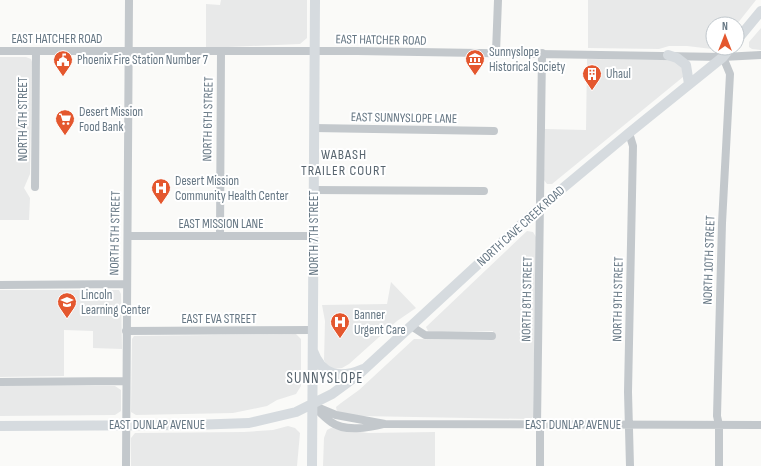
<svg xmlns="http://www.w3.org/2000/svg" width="761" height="466" viewBox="0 0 761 466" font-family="'Sofia Sans Condensed',sans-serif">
<rect width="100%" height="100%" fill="#fafaf8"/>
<path fill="#e8e9e9" d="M221 0H307V38L300 44 206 48V4L220 5Z
M588 0H756L737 24H713V48H716L712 49 687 46H669L659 49 588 48Z
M761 28V50L752 49 749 47V42Z
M0 57H26L31 59 32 62 30 174 24 188 30 198 29 220H0Z
M587 59 676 60 682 64 683 77 552 184H547L544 180 545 129 586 130Z
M527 231 533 232 536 237 533 417 530 419 360 416 337 412 336 407 341 403 359 390 414 339 493 340V331H428L426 327Z
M391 282 416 308 397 321 349 364 342 368 332 369 326 364 324 360 325 321 322 305 387 304Z
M0 290H119L121 294 122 349 93 348V331L64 330V376L0 377Z
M296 334 301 339V386L296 394 277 400 267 406 233 413 136 415 131 412 132 339 134 336Z
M0 385 115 386 121 390V411L115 415 0 416Z
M288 426 295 428 300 433 297 466H131V438L135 433 244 432 273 430Z
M331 428 368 433 435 432V466H323L324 438 327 430Z"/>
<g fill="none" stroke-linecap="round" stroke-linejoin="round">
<path stroke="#c3c8cc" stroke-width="8" d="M0 51H357L723 57 761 55
M496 52 498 0
M314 128 494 131
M629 133 633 146 628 392 630 466
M35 187 36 51
M314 190 484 191
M128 236H314
M220 236 221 51
M0 285 127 284
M411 326 425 335 492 336
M126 331 312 330
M0 382 126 381
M312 405 336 415 385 424 761 425
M316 409C321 413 325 418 331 422 344 432 369 428 384 424
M540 424V466
M537 425 542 53
M126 466 129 0
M719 466V425L717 416 722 223 730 74 723 57"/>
<path stroke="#d6dbdf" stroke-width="10" d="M737 40 761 11
M668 55 677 58 686 65 689 84
M313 351C322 376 340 379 363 369
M0 426 192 425 249 423 296 412 332 394 358 375 539 208 629 133 723 57 730 48
M312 466 315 0"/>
</g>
<defs>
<symbol id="museum-pin" viewBox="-11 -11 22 30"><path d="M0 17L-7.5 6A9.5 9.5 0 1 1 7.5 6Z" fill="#e4572e" stroke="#fff"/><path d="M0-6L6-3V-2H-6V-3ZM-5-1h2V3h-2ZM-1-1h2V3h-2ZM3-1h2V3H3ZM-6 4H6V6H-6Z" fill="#fff"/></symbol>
<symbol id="civic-pin" viewBox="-11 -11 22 30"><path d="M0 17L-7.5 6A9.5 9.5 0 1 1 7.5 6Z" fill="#e4572e" stroke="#fff"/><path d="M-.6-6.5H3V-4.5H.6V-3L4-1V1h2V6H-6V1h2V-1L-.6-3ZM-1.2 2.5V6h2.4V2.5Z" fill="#fff"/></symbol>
<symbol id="building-pin" viewBox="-11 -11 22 30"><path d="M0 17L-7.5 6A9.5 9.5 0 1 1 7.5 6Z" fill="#e4572e" stroke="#fff"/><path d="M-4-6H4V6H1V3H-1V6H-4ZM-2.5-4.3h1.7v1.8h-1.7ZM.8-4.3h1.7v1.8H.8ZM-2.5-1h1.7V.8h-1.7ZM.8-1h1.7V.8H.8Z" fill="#fff"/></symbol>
<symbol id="supermarket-pin" viewBox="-11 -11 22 30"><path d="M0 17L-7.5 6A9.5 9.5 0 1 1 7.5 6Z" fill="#e4572e" stroke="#fff"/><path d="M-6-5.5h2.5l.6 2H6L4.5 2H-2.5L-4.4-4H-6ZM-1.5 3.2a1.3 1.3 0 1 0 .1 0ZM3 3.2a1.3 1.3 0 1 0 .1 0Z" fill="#fff"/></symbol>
<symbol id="hospital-pin" viewBox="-11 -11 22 30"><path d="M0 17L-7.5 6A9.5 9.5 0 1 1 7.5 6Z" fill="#e4572e" stroke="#fff"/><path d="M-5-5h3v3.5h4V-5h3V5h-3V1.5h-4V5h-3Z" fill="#fff"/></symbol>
<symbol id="school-pin" viewBox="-11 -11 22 30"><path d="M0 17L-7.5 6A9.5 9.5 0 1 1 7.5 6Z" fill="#e4572e" stroke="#fff"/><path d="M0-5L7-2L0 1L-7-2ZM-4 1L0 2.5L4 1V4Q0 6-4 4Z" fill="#fff"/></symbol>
</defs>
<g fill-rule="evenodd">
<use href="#museum-pin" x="464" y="48" width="22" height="30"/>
<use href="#civic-pin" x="52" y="49" width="22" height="30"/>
<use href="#building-pin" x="581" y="63" width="22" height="30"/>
<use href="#supermarket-pin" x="54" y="108" width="22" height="30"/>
<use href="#hospital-pin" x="150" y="177" width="22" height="30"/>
<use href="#school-pin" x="56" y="291" width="22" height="30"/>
<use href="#hospital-pin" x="329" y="311" width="22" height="30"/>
</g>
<g text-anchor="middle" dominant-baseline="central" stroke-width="4" stroke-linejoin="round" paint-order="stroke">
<g font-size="13" fill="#657683" stroke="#fff">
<text x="57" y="39">EAST HATCHER ROAD</text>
<text transform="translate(381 40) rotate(1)">EAST HATCHER ROAD</text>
<text transform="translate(404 118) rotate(1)">EAST SUNNYSLOPE LANE</text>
<text transform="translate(23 119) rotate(-90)">NORTH 4TH STREET</text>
<text transform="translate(208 119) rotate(-89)">NORTH 6TH STREET</text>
<text x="221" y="224">EAST MISSION LANE</text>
<text transform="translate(521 226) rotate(-42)">NORTH CAVE CREEK ROAD</text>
<text transform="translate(115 233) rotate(-89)">NORTH 5TH STREET</text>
<text transform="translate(314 233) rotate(-90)">NORTH 7TH STREET</text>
<text transform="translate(709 260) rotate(-88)">NORTH 10TH STREET</text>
<text transform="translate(527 299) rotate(-89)">NORTH 8TH STREET</text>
<text transform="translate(618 299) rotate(-89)">NORTH 9TH STREET</text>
<text x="219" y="319">EAST EVA STREET</text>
<text x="157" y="425">EAST DUNLAP AVENUE</text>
<text x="573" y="425">EAST DUNLAP AVENUE</text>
</g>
<g font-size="13" fill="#657683" stroke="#fff" text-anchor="start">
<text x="489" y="52">Sunnyslope<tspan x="489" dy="15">Historical Society</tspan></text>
<text x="77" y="60">Phoenix Fire Station Number 7</text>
<text x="606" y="74">Uhaul</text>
<text x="79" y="112">Desert Mission<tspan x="79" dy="15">Food Bank</tspan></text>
<text x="175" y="181">Desert Mission<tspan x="175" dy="15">Community Health Center</tspan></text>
<text x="81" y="295">Lincoln<tspan x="81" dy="15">Learning Center</tspan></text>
<text x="354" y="315">Banner<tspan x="354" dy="15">Urgent Care</tspan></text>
</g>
<g font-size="14" letter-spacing="1" fill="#57646e" stroke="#fff">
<text x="344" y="154">WABASH<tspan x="344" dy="16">TRAILER COURT</tspan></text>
</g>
<g font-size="15" letter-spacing="1" fill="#57646e" stroke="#fff">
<text x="325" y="378">SUNNYSLOPE</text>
</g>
</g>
<g transform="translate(725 36)"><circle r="19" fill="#ffffff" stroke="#c1c8cd"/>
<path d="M0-3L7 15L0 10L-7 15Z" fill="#e4572e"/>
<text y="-6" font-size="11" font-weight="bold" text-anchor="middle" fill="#657683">N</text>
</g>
</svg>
